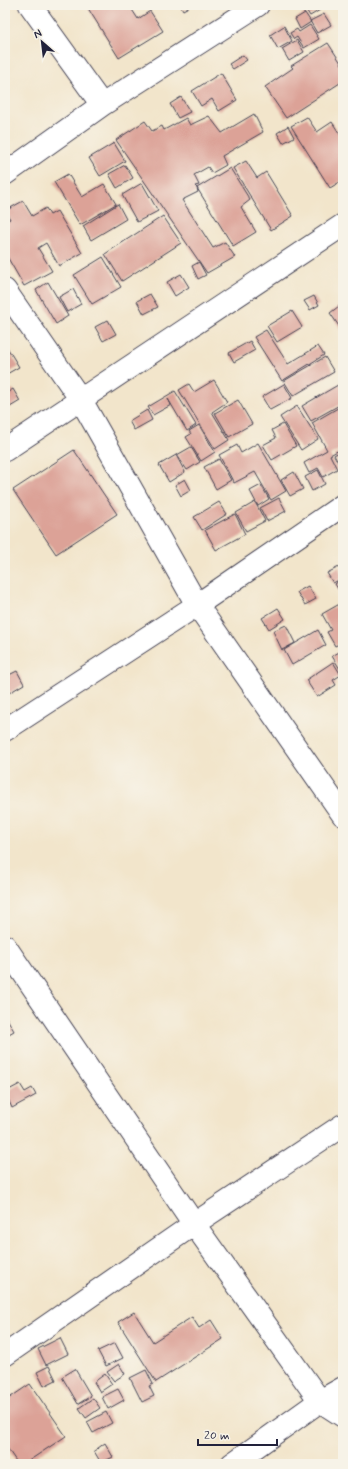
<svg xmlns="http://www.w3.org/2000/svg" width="348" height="1469" viewBox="0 0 348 1469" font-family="Mynerve,sans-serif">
<rect width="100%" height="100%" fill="#f7f3e8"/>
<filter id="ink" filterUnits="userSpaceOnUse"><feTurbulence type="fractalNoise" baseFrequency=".025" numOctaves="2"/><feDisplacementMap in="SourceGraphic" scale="8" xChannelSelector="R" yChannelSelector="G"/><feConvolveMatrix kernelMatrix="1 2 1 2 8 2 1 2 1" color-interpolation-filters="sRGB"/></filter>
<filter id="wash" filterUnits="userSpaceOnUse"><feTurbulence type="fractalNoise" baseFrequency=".012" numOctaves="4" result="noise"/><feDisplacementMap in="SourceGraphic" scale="16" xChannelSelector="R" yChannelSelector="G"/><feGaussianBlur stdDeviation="0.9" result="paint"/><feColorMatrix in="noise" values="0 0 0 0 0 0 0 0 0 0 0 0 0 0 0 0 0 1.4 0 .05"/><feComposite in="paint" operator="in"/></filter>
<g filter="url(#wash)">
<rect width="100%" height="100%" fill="#f2e5cb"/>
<g id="blocks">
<path fill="#dca297" d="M86 5H129L138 19 150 11 163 31 119 58Z
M180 5H192L183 10Z
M303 5H317L320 10 310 16Z
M305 13 311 22 300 29 295 19Z
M324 14 331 25 317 33 310 21Z
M310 25 319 39 304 48 297 37 294 39 290 33 297 29 299 32Z
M284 26 292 41 278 49 270 35Z
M297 40 304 52 289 61 282 49Z
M328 43 343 66V81L286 118 265 87 293 68 291 66Z
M243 55 247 60 233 69 229 64Z
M221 73 237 100 219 111 212 99 201 106 192 91Z
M181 97 190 112 178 118 170 104Z
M254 114 263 132 222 156 226 165 212 173 208 167 194 175 199 185 195 186 197 188 230 168 250 200 241 207 256 232 233 246 197 188 198 192 182 200 213 248 225 242 235 257 207 273 116 140 145 121 152 131 162 126 164 130 186 118 190 125 209 116 222 133Z
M307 117 317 132 332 122 343 139V180L330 188 291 126Z
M288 126 294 137 283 143 277 133Z
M114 143 125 161 100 176 89 158Z
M246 161 257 178 266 172 293 216 271 230 233 168Z
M125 165 133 178 117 188 109 174Z
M68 174 82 197 104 184 116 204 80 225 54 182Z
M142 183 158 211 137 222 122 195Z
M23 201 32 216 46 208 50 215 57 211 82 253 59 266 46 243 38 248 52 271 24 286 5 253V222L10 219 5 211Z
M118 204 126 219 91 240 83 226Z
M163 216 181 243 122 281 105 254Z
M103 257 121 287 92 304 74 275Z
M199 262 206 275 198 279 192 266Z
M181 274 189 287 175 296 167 282Z
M48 282 68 316 56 324 36 290Z
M73 289 81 304 67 312 59 297Z
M150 294 158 307 144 314 137 301Z
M314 296 319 305 310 310 304 301Z
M343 303V332L330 313Z
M292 311 302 327 277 342 267 326Z
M108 320 116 334 103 341 95 327Z
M266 330 288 364 318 346 324 355 282 381 254 337Z
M250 341 255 350 234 362 229 353Z
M5 344 19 367 5 375Z
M325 357 334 372 293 396 284 381Z
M214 380 227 402 212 412 229 440 215 449 179 390 189 384 194 392Z
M343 382V403L311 421 302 406Z
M284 384 292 398 270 410 262 397Z
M13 389 20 401 5 410V394Z
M175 391 196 425 187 431 168 399 171 405 153 415 148 407Z
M238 400 252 424 229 437 215 413Z
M343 405V448L330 455 337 469 323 477 318 468 309 473 304 463 327 450 312 423Z
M297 406 318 439 301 450 280 417Z
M147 410 152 420 134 430 129 421Z
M283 424 296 446 272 460 263 445 276 438 272 430Z
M199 425 215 452 201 461 186 437 191 434 189 431Z
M258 443 286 491 271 500 255 472 234 483 219 455 237 445 241 453Z
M191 447 200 462 187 470 177 455Z
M74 450 117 514 56 554 13 490Z
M343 450V467L341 468 334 455Z
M176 455 185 472 169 482 159 465Z
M219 459 231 480 216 489 204 467Z
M318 470 325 484 312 491 305 477Z
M294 472 303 489 290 496 281 480Z
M185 479 191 490 181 496 175 485Z
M261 485 269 499 258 506 250 491Z
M279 498 286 511 267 521 260 508Z
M219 502 227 514 202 530 194 517Z
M255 502 265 521 246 531 236 513Z
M235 514 245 534 216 550 205 530Z
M339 567 343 578 333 583 327 573Z
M343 578V597L335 584Z
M308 586 316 599 305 605 297 592Z
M343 602V642L335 646 327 632 331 630 322 614Z
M278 608 285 619 269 629 262 618Z
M286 625 295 643 282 650 273 631Z
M318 630 326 645 292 665 284 650Z
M343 650V674L332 656Z
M333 662 341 675 333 680 336 685 317 697 306 680Z
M17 671 24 684 9 693 5 685V677Z
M5 1015 14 1031 7 1035 5 1032Z
M20 1084 25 1092 32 1088 36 1095 12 1108 5 1092Z
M134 1312 153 1342 192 1317 199 1328 211 1320 223 1339 156 1382 118 1322Z
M60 1338 68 1354 46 1365 38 1349Z
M115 1343 123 1358 106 1366 98 1351Z
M119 1364 125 1374 114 1381 107 1372Z
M49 1366 56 1380 44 1386 37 1372Z
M75 1369 91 1396 78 1404 62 1377Z
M146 1370 153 1384 149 1386 154 1396 142 1402 130 1378Z
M105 1374 112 1384 100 1392 94 1382Z
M30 1384 66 1436 24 1464H18L5 1445V1401Z
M118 1389 124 1400 108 1409 102 1397Z
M93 1398 100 1408 86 1418 79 1408Z
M106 1412 112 1423 93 1433 87 1422Z
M105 1443 113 1457 101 1463 94 1451Z"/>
</g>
</g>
<g filter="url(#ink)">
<use href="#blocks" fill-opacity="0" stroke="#413f51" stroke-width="1"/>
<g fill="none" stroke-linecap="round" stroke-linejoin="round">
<defs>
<path id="street" d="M30 5 102 105
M5 174 102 105 258 5
M5 290 81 400 197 605 343 815
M5 450 343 225
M5 730 197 605 343 505
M5 946 194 1224 320 1401 343 1416
M5 1355 194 1224 343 1125
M232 1464 320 1401 343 1388"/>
</defs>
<use href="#street" stroke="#413f51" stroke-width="24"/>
<use href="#street" stroke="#fff" stroke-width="22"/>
</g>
</g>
<rect width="348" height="1469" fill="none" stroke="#f7f3e8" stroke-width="20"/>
<g transform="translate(42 42) rotate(332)" stroke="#f7f3e8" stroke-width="3" paint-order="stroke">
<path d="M0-3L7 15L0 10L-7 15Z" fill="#22223b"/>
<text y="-6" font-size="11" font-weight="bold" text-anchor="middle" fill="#22223b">N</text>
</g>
<path d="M198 1439v6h79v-6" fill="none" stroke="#22223b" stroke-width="2"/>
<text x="204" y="1439" font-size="12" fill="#22223b" stroke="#f7f3e8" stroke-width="3" paint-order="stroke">20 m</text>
</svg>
